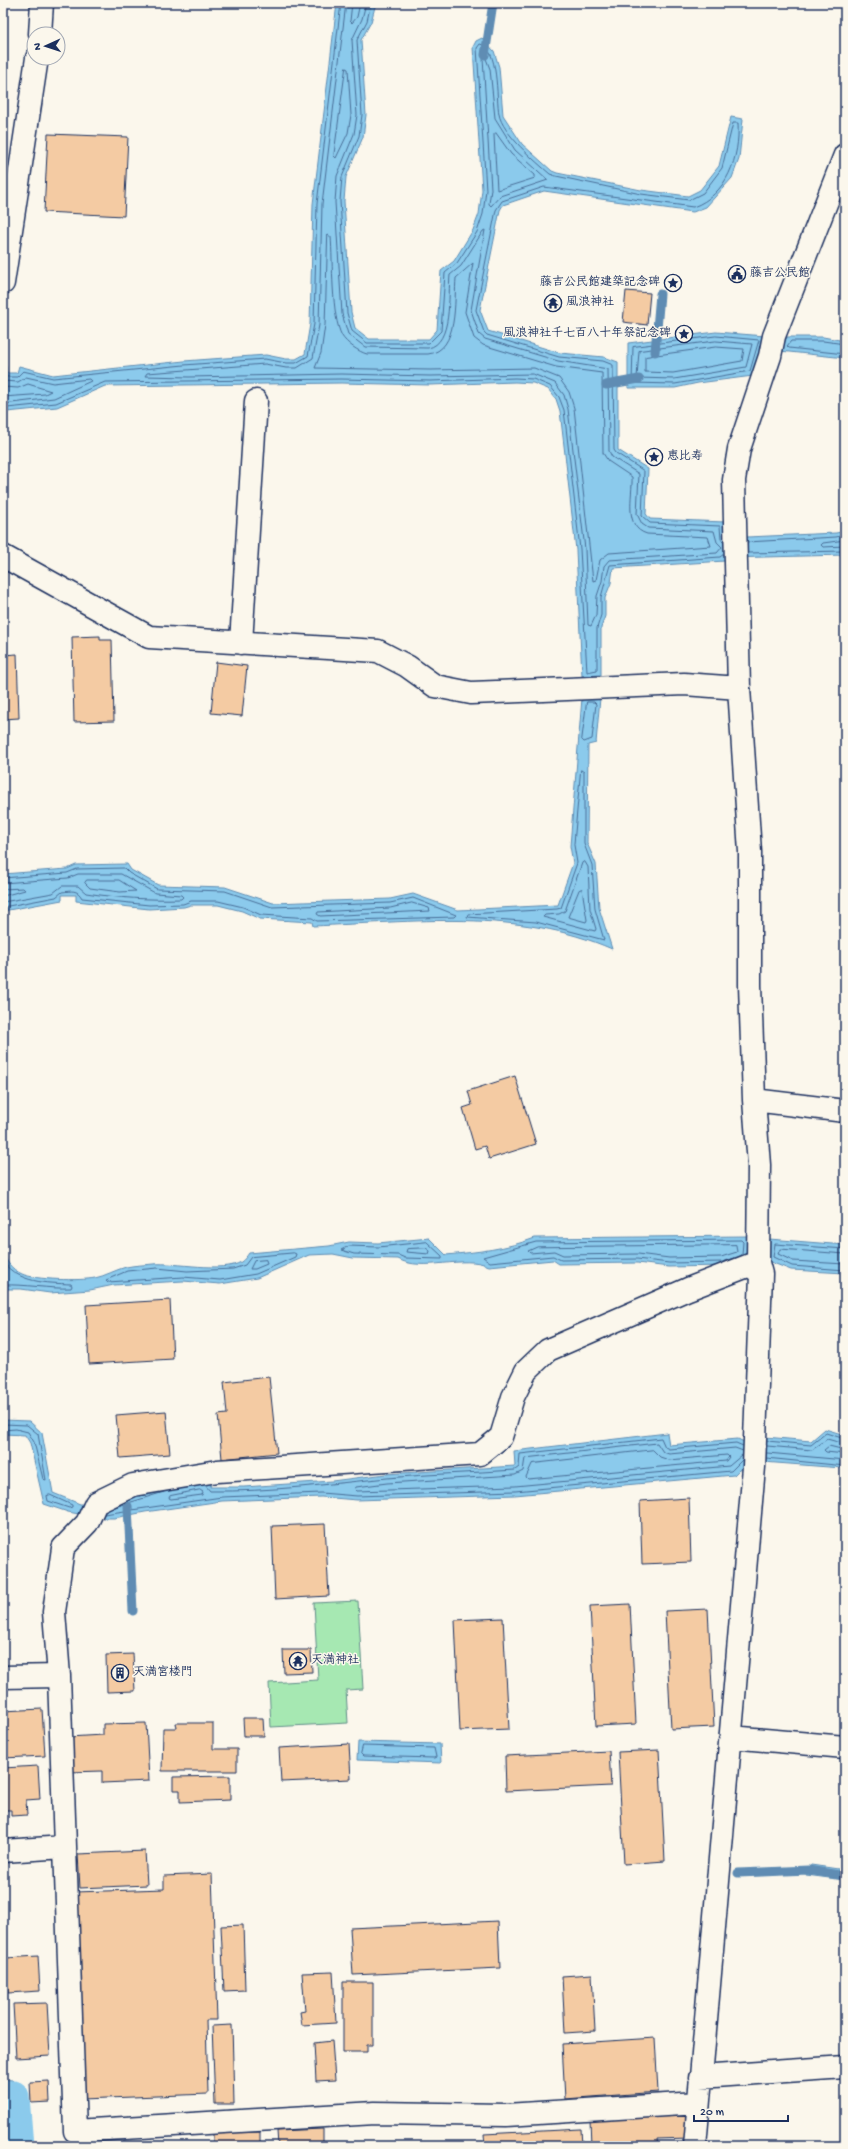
<svg xmlns="http://www.w3.org/2000/svg" width="848" height="2149" viewBox="0 0 848 2149" font-family="'Gochi Hand','Klee One',sans-serif">
<rect width="100%" height="100%" fill="#fbf7ec"/>
<filter id="ink" filterUnits="userSpaceOnUse"><feTurbulence type="fractalNoise" baseFrequency=".025" numOctaves="2"/><feDisplacementMap in="SourceGraphic" scale="8" xChannelSelector="R" yChannelSelector="G"/><feConvolveMatrix kernelMatrix="1 2 1 2 8 2 1 2 1" color-interpolation-filters="sRGB"/></filter>
<g filter="url(#ink)">
<path fill="#a6e8b2" stroke="#608c88" d="M358 1601 363 1689 346 1690 348 1723 271 1727 269 1683 318 1680 314 1603Z"/>
<path fill="#8bcaec" stroke="#5e8cb3" d="M337 3H376L371 22 361 40 366 115 363 137 346 177 344 201 351 312 355 328 369 339H429L437 330 441 271 454 261 473 230 479 214 482 190 473 47 476 41 482 38 494 51 499 67 503 115 522 144 552 171 557 173 641 190 688 196 700 190 719 166 731 117 743 119 739 159 732 178 706 207 693 212 544 191 503 205 500 210 480 310 488 331 560 353 604 357 618 362V450L648 469 646 514 650 519 725 522V538L836 533 845 531V555L725 558V561L613 568 611 583 605 598V616L601 628V675L582 676 576 550 560 411 556 399 548 389 533 383 515 382 430 385 341 383 105 386 57 407 7 412 3 430V366H6L7 373H17L19 366 53 375 184 361 266 355 286 359H296L305 354 310 324 313 204Z
M716 332 765 336 753 376 698 383 675 388H628V343Z
M787 337H823L845 341V358L780 351Z
M582 698H600L596 743 588 745 587 843 596 864 599 908 612 949C519 908 412 922 313 926L312 922 260 919 242 911 218 905H191L184 907 149 909 76 901V895H62V900L3 911V874L67 869 76 865 127 864 131 870 158 885 225 887 273 903 390 899 413 894 458 910 558 905 573 863 570 846Z
M747 1236 746 1260 724 1266 669 1267 637 1263 559 1264 553 1260 489 1266C464 1254 423 1273 398 1259L353 1258 333 1254 309 1255 257 1278 220 1284 183 1281 114 1285 90 1290 50 1293 21 1289H3V1248C4 1260 11 1269 22 1274 35 1280 80 1281 95 1278 105 1276 115 1270 126 1267 135 1265 145 1265 153 1264 175 1262 223 1273 241 1262 244 1260 247 1256 249 1253L329 1246 349 1242 378 1243 429 1238 446 1255C477 1252 506 1249 535 1238Z
M769 1239 845 1245V1273L791 1270 768 1261Z
M3 1420 29 1421 42 1433 53 1493 80 1504 107 1505 158 1489 213 1480 210 1487H244L332 1481 386 1474 515 1466 514 1451 667 1433 669 1445 738 1439 744 1442 765 1437 811 1441 825 1429 845 1435V1471L842 1468 763 1462 739 1470 734 1475 515 1495 357 1500 321 1497 222 1501 145 1512 114 1518H100L68 1512 44 1504 30 1443 25 1435 3 1434Z
M358 1742 440 1744 441 1763 357 1760Z
M811 1865 845 1870V1880L806 1875Z
M3 2079 12 2080 16 2084 20 2100 11 2101 7 2087H3Z
M22 2135 23 2146H10L8 2136Z"/>
<g fill="none" stroke-linecap="round" stroke-linejoin="round">
<path stroke="#486d97" stroke-width="1" d="M346 3 322 204 319 325 313 358 297 368H286L265 364 147 373 145 376 189 377 341 374 430 376 533 374 555 383 564 395 568 409 585 549 588 625 591 626 596 615 597 596 602 581 604 566 609 560 717 553 722 547 717 542 714 531 648 528 642 524 637 514 639 474 612 457 609 451 608 369 558 361 485 339 479 334 471 310 485 230 483 231 461 266 450 275C448 294 453 344 428 348L365 347 348 334 342 314 335 202 337 176 354 134 357 115 352 40 362 19 366 3
M352 3 350 21 352 23 357 17 360 3
M371 3 367 21 357 40 362 115 359 136 342 177 340 201 347 313 352 331 367 343H429L441 331 445 273 457 263 477 232 483 214 486 190 477 48 480 44C499 47 496 98 499 114 502 133 535 161 550 174L556 176 641 194 689 200 703 193 722 168 733 123H738C740 157 727 195 693 207L544 187 502 201 496 210 476 310 484 332 487 335 559 357 603 361 613 365 614 450 616 453 644 471 642 516 650 523 720 526 721 539 723 542
M485 56 490 69 495 118 515 150 548 180 500 196 491 206 489 204 491 189 483 58Z
M346 68 348 69 351 115 348 133 336 158 334 156Z
M496 133 511 154 535 175V178L497 190 494 135Z
M328 235 331 237C333 261 331 316 342 336 346 343 359 352 367 354H428C459 351 454 300 456 278L473 263 465 312 474 338 483 345 556 367 602 373 603 453 608 461 632 477C633 496 623 527 647 534L708 537 711 546 609 553 600 560 596 580 593 581 574 408 569 392 559 378 534 368 430 370 315 368 321 353 325 325Z
M716 336 759 340 750 371 675 384 632 383 633 347Z
M716 341 752 344 746 367 674 379 637 378 639 351Z
M845 344 823 341H791L787 346 789 348 845 354
M716 347 744 349 742 361 673 373 645 372V357Z
M3 374 7 377H17L23 371 53 378 184 365 265 359 286 363H296L308 356 314 324 317 204 341 3
M3 381 18 382 26 377 53 383 89 379 91 381 54 398 3 404
M3 387 18 388 28 384 51 391 45 394 3 397
M3 410 7 408 56 403 105 382 341 379 430 381 515 378 533 379 550 386 559 397 564 410 580 549 587 672 597 670V628L601 615V597L610 565 720 557 724 554
M845 540 823 543 821 545 823 547 845 546
M747 542 836 537 845 535
M748 553 845 551
M587 702H594L596 704 592 739 584 742 582 740Z
M581 770 584 772V844L592 865 595 909 604 940 536 922 467 917 468 914 557 909 561 908 577 863 574 845Z
M585 862 588 867 590 909 596 929 595 931 543 917 545 915 559 914 565 911 582 863Z
M3 878 67 873 77 869 124 868 129 873 157 889 225 891 272 907 390 903 413 898 456 915 454 917 317 921 312 918 261 915 243 907 218 901H191L183 904 149 905 82 898C77 889 72 891 62 892L56 897 3 907
M87 880H119L136 891 120 892 90 888 85 883Z
M3 883 68 878 78 874H121L155 893 181 895 183 897 181 899C149 900 118 898 86 893L78 886H62L53 893 3 902
M3 889 23 888 25 890 3 896
M582 889 587 920 586 922 568 917 579 890Z
M412 903 429 908 430 911 320 916 317 914 318 912 390 908Z
M427 1242 442 1256V1259L405 1258 398 1255 354 1254 341 1250 349 1246 378 1247Z
M736 1245 737 1252 721 1257 669 1258 638 1254 563 1255 554 1251 530 1253 528 1251 537 1247Z
M426 1248 430 1251 429 1254 406 1252 407 1249Z
M845 1249 775 1244 773 1257 792 1266 845 1270
M294 1253 296 1254 295 1257 256 1274 220 1280 183 1277 108 1282 106 1280 127 1271 157 1268 187 1271 233 1269 245 1265 251 1257Z
M845 1254 780 1249 778 1254 793 1261 845 1264
M735 1258 722 1262 669 1263 637 1259 561 1260 553 1256 490 1262 483 1257 536 1242 741 1240 743 1242 742 1255
M266 1260 267 1264 255 1269H250L254 1261Z
M3 1262C19 1283 46 1283 71 1284L72 1286 71 1288C48 1289 26 1284 3 1285
M3 1424 27 1425 38 1434 46 1480 43 1479 34 1442 28 1432 16 1429 3 1430
M767 1441 811 1445 826 1433 845 1439
M767 1446 812 1450 827 1439 845 1444
M653 1450 660 1457 669 1460 727 1455 729 1457 726 1461 528 1479 526 1477 532 1464Z
M845 1450 829 1446 824 1450 826 1452 845 1454
M767 1453 845 1460
M742 1455 729 1466 515 1486 357 1491 355 1489 356 1487 387 1483 515 1475 523 1471 525 1458 657 1443 663 1452 669 1454 735 1448 743 1451
M766 1458 845 1466
M205 1485 210 1491C270 1492 328 1484 387 1478 429 1474 472 1473 515 1470L519 1467 520 1454 661 1438 665 1447 669 1449 736 1443 743 1446
M200 1490 203 1492 202 1495 171 1499 169 1498 170 1496Z
M50 1495 72 1505V1507L69 1508 48 1501 47 1496Z
M115 1507 164 1492
M104 1514 222 1497 321 1493 357 1496 515 1491 731 1471 742 1460
M363 1746 434 1748 436 1757 434 1758 363 1756 361 1754Z"/>
<path stroke="#5e8cb3" stroke-width="9" d="M485 55 493 3
M655 352 660 294
M606 385 639 379
M128 1506 133 1611
M738 1873 808 1870 845 1876"/>
<path stroke="#8bcaec" stroke-width="33" d="M13 2097 17 2146"/>
</g>
<path fill="#f4cba3" stroke="#1b2f5e" d="M48 134 128 137 124 216 44 212Z
M626 291 650 293 647 325 623 322Z
M100 636V640H112L114 721 74 722 72 637Z
M17 654 19 718 3 719V655Z
M216 662 247 666 242 716 211 713Z
M515 1076 536 1144 489 1159 485 1146 475 1149 463 1108 472 1105 468 1091Z
M170 1300 173 1359 89 1364 86 1305Z
M269 1377 277 1453 222 1459 218 1415 227 1414 224 1382Z
M166 1411 170 1454 120 1458 116 1415Z
M689 1498 691 1562 642 1564 640 1501Z
M325 1524 329 1596 275 1599 272 1526Z
M630 1604 636 1724 596 1726 590 1606Z
M708 1609 714 1727 671 1729 665 1611Z
M503 1618 509 1729 460 1731 455 1620Z
M283 1650H311L312 1672 284 1673Z
M133 1654 135 1691 107 1692 106 1655Z
M42 1709 45 1756 3 1758V1711Z
M243 1718H263L264 1736H244Z
M146 1723 149 1781 102 1783V1771L69 1772 68 1737 103 1735V1724Z
M176 1723H213V1749H237V1771H162L163 1728H177Z
M349 1744 351 1779 281 1782 279 1748Z
M659 1750 665 1861 624 1864 618 1752Z
M609 1751 611 1786 506 1791 505 1756Z
M38 1766 40 1799 26 1800 27 1815 11 1816V1810H3V1768Z
M230 1776V1800L180 1802V1790H173V1777Z
M145 1851 147 1885 80 1888 78 1854Z
M212 1874 217 2020H206L208 2094 82 2099 75 1892 164 1889V1876Z
M498 1921 500 1968 353 1975 350 1928Z
M243 1925 245 1990 224 1991 221 1926Z
M38 1956 40 1991 8 1993 6 1958Z
M3 1960H5V1992H3Z
M333 1972 336 2023 302 2025 300 2012 305 2011 302 1973Z
M592 1974 595 2031 565 2033 562 1976Z
M343 1982H373V2045H367V2052H343Z
M47 2003 50 2056 16 2058 13 2004Z
M232 2025 234 2104H215L212 2026Z
M655 2038 658 2092 565 2099 562 2044Z
M332 2041 335 2080 316 2081 314 2043Z
M49 2081 50 2102 31 2103 30 2082Z
M688 2114 689 2138 657 2139 658 2146H591L590 2119Z
M323 2129V2146H278L277 2131Z
M581 2129 582 2146H485L484 2134Z
M260 2132V2146H213V2133Z
M690 2143V2146H665L664 2144Z"/>
<g fill="none" stroke-linecap="round" stroke-linejoin="round">
<defs>
<path id="street" d="M40 34 42 3
M3 283 37 58
M3 556 149 637 378 651 407 666 435 686 471 693 684 684 739 688
M241 643 256 401
M754 1100 845 1111
M3 1677 59 1676
M731 1737 845 1747
M3 1851 65 1847
M700 2077 845 2067
M698 2103 506 2115 375 2113 75 2131 59 1676 54 1612 63 1548 87 1523 96 1503 133 1485 217 1471 480 1454 501 1437 513 1397 526 1371 548 1350 688 1289 750 1265 761 1274
M695 2146 754 1467 761 1274 758 1263 759 1165 754 1100 750 985V852L739 688 734 480 739 449 770 356 774 336 845 155"/>
</defs>
<use href="#street" stroke="#1b2f5e" stroke-width="25"/>
<use href="#street" stroke="#fbf7ec" stroke-width="22"/>
</g>
</g>
<defs>
<symbol id="civic-ring" viewBox="-11 -11 22 22"><circle r="9.5" fill="#fbf7ec" stroke="#1b2f5e" stroke-width="1.5"/><path d="M-.6-6.5H3V-4.5H.6V-3L4-1V1h2V6H-6V1h2V-1L-.6-3ZM-1.2 2.5V6h2.4V2.5Z" fill="#1b2f5e"/></symbol>
<symbol id="sight-ring" viewBox="-11 -11 22 22"><circle r="9.5" fill="#fbf7ec" stroke="#1b2f5e" stroke-width="1.5"/><path d="M0-6L1.8-2.2L6-1.7L2.9 1.2L3.7 5.4L0 3.3L-3.7 5.4L-2.9 1.2L-6-1.7L-1.8-2.2Z" fill="#1b2f5e"/></symbol>
<symbol id="temple-ring" viewBox="-11 -11 22 22"><circle r="9.5" fill="#fbf7ec" stroke="#1b2f5e" stroke-width="1.5"/><path d="M0-6L5-2H3V0L6.5 2.5H4V6H1.5V3h-3V6H-4V2.5H-6.5L-3 0V-2H-5Z" fill="#1b2f5e"/></symbol>
<symbol id="building-ring" viewBox="-11 -11 22 22"><circle r="9.5" fill="#fbf7ec" stroke="#1b2f5e" stroke-width="1.5"/><path d="M-4-6H4V6H1V3H-1V6H-4ZM-2.5-4.3h1.7v1.8h-1.7ZM.8-4.3h1.7v1.8H.8ZM-2.5-1h1.7V.8h-1.7ZM.8-1h1.7V.8H.8Z" fill="#1b2f5e"/></symbol>
</defs>
<g fill-rule="evenodd">
<use href="#civic-ring" x="727" y="264" width="20" height="20"/>
<use href="#sight-ring" x="663" y="273" width="20" height="20"/>
<use href="#temple-ring" x="543" y="293" width="20" height="20"/>
<use href="#sight-ring" x="674" y="324" width="20" height="20"/>
<use href="#sight-ring" x="644" y="447" width="20" height="20"/>
<use href="#temple-ring" x="288" y="1651" width="20" height="20"/>
<use href="#building-ring" x="110" y="1663" width="20" height="20"/>
</g>
<g text-anchor="middle" dominant-baseline="central" stroke-width="3" stroke-linejoin="round" paint-order="stroke">
<g font-size="12" font-weight="bold" fill="#1b2f5e" stroke="#fbf7ec" text-anchor="start">
<text x="750" y="274">藤吉公民館</text>
<text x="660" y="283" text-anchor="end">藤吉公民館建築記念碑</text>
<text x="566" y="303">風浪神社</text>
<text x="671" y="334" text-anchor="end">風浪神社千七百八十年祭記念碑</text>
<text x="667" y="457">恵比寿</text>
<text x="311" y="1661">天満神社</text>
<text x="133" y="1673">天満宮楼門</text>
</g>
</g>
<rect width="848" height="2149" fill="none" stroke="#fbf7ec" stroke-width="16"/>
<rect x="8" y="8" width="832" height="2133" fill="none" stroke="#1b2f5e" stroke-width="1.5" filter="url(#ink)"/>
<g transform="translate(46 46) rotate(267)"><circle r="19" fill="#fbf7ec" stroke="#a1a7b3"/>
<path d="M0-3L7 15L0 10L-7 15Z" fill="#1b2f5e"/>
<text y="-6" font-size="11" font-weight="bold" text-anchor="middle" fill="#1b2f5e">N</text>
</g>
<path d="M694 2115v6h94v-6" fill="none" stroke="#1b2f5e" stroke-width="2"/>
<text x="700" y="2115" font-size="12" fill="#1b2f5e" stroke="#fbf7ec" stroke-width="3" paint-order="stroke">20 m</text>
</svg>
